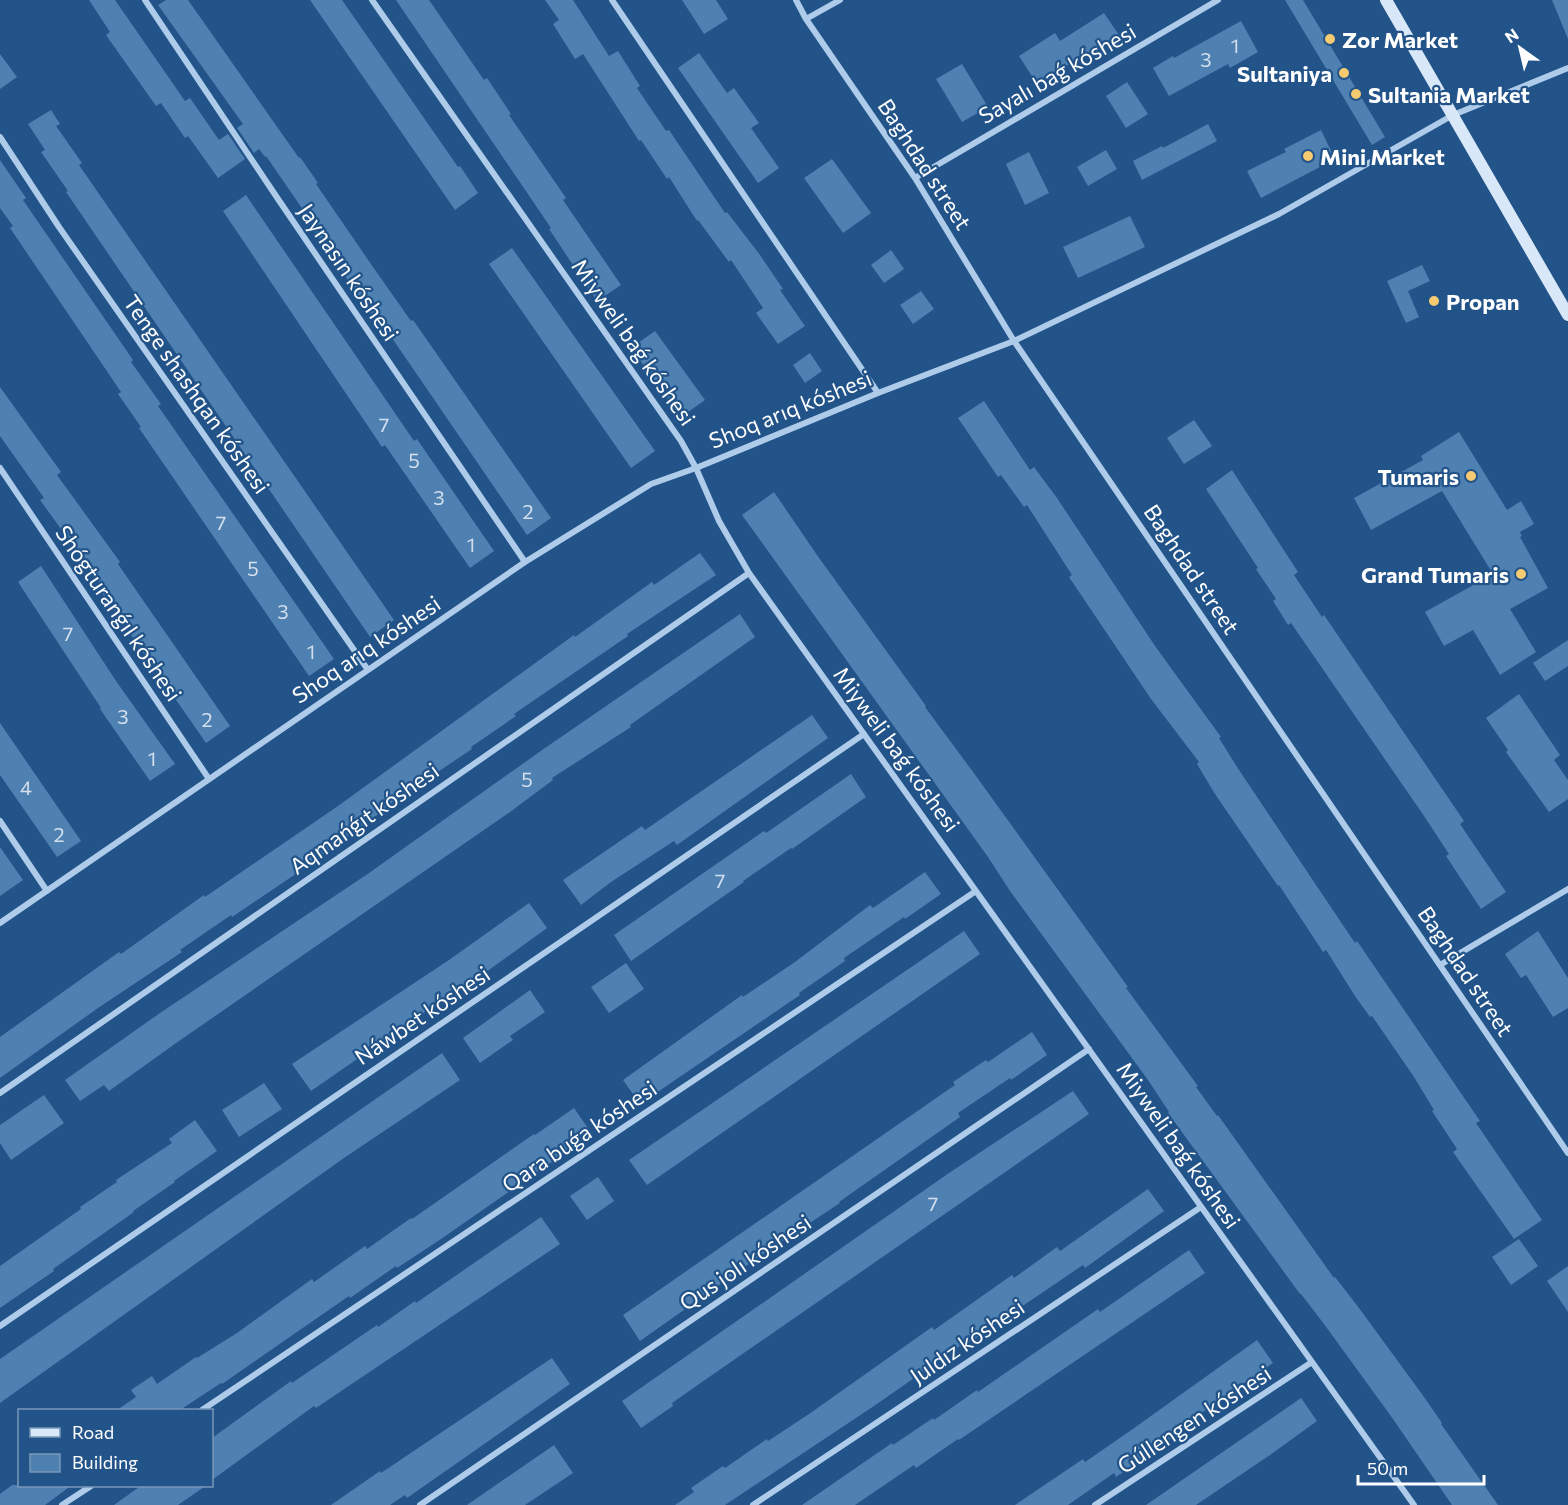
<svg xmlns="http://www.w3.org/2000/svg" width="1568" height="1505" viewBox="0 0 1568 1505" font-family="Commissioner,sans-serif">
<rect width="100%" height="100%" fill="#225389"/>
<path fill="#4f80b2" d="M89 0H115L185 101 190 98 219 140 228 134 245 159 218 178 188 136 185 138 161 103 156 106 106 35 110 32Z
M166 0H188L299 158 300 157 318 183 316 184 373 267 411 321 413 320 443 363 551 518 527 535 381 322 378 324 358 295 306 219 308 217 266 156 265 157 259 149 254 153 237 128 243 124 158 5Z
M310 0H342L458 167 460 166 478 193 455 210Z
M396 0H429L484 80 487 78 511 114 509 115 566 198 563 200 621 285 597 301 549 229 551 228Z
M545 0H573L609 56 618 51 640 86 637 88 666 131 669 130 725 213 727 212 760 255 783 289 780 290 805 326 778 344 756 313 763 308 731 260 729 262 698 220 697 221 669 177 667 179 641 140 639 141 583 54 575 59 553 24 559 20Z
M682 0H716L728 19 704 34Z
M1285 0H1303L1385 137 1372 145Z
M1552 0H1568V39Z
M1104 13 1119 35 1080 60 1079 58 1037 84 1019 56 1055 33 1060 41Z
M1241 21 1258 52 1230 68 1228 64 1169 96 1153 68 1173 56 1174 58Z
M699 53 727 93 734 88 759 123 751 128 779 168 758 183 678 68Z
M0 54 17 77 0 89Z
M962 64 988 107 962 122 936 79Z
M1127 82 1148 114 1126 128 1106 96Z
M51 110 60 124 56 126 82 163 79 165 394 620 370 637 66 192 68 191 41 152 45 150 28 124Z
M1208 124 1217 141 1142 180 1133 161 1162 146 1163 148Z
M1321 130 1335 159 1261 198 1247 171 1286 152 1284 149Z
M1106 150 1117 169 1088 186 1077 167Z
M1029 152 1049 193 1025 205 1006 164Z
M832 159 871 213 843 233 804 178Z
M0 160 26 198 23 200 133 360 131 362 161 404 158 406 334 659 309 676 139 428 141 427 118 394 121 392 10 228 13 226 0 208Z
M246 195 414 441 417 439 494 551 470 568 385 445 382 447 223 211Z
M1130 216 1145 247 1078 278 1063 247Z
M512 248 655 451 631 468 489 264Z
M891 250 904 269 884 283 871 265Z
M1422 265 1430 281 1408 291 1419 317 1406 323 1387 281Z
M921 291 934 309 913 324 900 305Z
M655 331 705 400 681 417 631 348Z
M810 353 822 371 805 383 793 365Z
M0 387 61 472 57 475 120 562 118 564 230 726 206 743 102 593 105 590 40 500 44 498 0 436Z
M984 401 1030 470 1034 467 1057 498 1155 646 1221 737 1219 738 1237 767 1310 876 1355 943 1357 941 1480 1121 1476 1123 1542 1220 1514 1239 1453 1152 1457 1149 1432 1111 1434 1110 1414 1077 1372 1016 1370 1017 1355 996 1326 950 1323 952 1279 885 1278 886 1215 794 1197 764 1199 762 1151 699 1069 577 1072 575 1027 505 1024 507 1001 475 998 477 958 418Z
M1194 420 1212 446 1184 464 1167 438Z
M1459 432 1507 510 1521 501 1534 524 1520 532 1522 536 1520 537 1548 588 1510 609 1536 652 1500 675 1473 630 1444 646 1425 612 1493 574 1442 491 1371 530 1354 498 1423 460 1421 456Z
M1232 470 1298 572 1294 575 1322 617 1324 615 1464 821 1460 824 1506 892 1481 909 1446 856 1449 854 1424 816 1291 623 1288 625 1273 601 1276 599 1256 569 1258 568 1206 489Z
M774 492 817 555 926 706 925 707 976 776 1128 987 1126 988 1198 1086 1196 1087 1217 1116 1218 1115 1334 1278 1335 1277 1359 1308 1424 1397 1442 1423 1441 1424 1498 1505H1452L1393 1419 1324 1324 1301 1294H1300L1168 1113 1169 1112 1148 1080 1010 891 988 857 742 515Z
M700 553 716 575 627 634 628 636 514 714 516 716 471 747 472 749 387 806 388 807 309 865 232 917 231 915 180 950 182 952 98 1008 0 1078V1037L119 952 121 954 204 895 205 897 338 806 574 635 575 637 652 582 654 585Z
M41 566 116 681 175 764 150 781 100 709 101 708 18 582Z
M740 614 755 637 630 725 631 727 552 778 553 780 510 812 179 1041 109 1091 104 1085 80 1101 65 1080 160 1013 369 873 545 748Z
M1568 640V666L1545 681 1533 663Z
M1519 694 1560 755 1554 760 1568 780V799L1549 812 1506 752 1508 750 1486 718Z
M812 715 828 738 677 845 674 841 611 882 581 905 563 880 642 826 645 830Z
M0 723 81 841 57 857 0 775Z
M851 774 866 797 792 849 791 848 743 881 744 882 631 961 614 935 764 831 766 833Z
M0 847 23 880 0 896Z
M925 872 941 894 905 919 904 917 844 958 845 961 799 993 800 995 640 1104 623 1080 742 995 743 997 795 962 870 905 873 908Z
M529 903 547 928 475 980 474 978 311 1091 292 1064 449 960Z
M964 931 980 954 647 1185 629 1160Z
M1538 931 1568 978V1008L1553 1017 1526 975 1521 978 1505 954Z
M626 963 644 989 609 1013 591 987Z
M530 990 545 1012 510 1036 513 1040 480 1063 463 1038Z
M1032 1032 1047 1055 1011 1080 1010 1078 958 1113 960 1117 839 1202 840 1203 763 1254 640 1341 623 1315 955 1085 953 1082 986 1060 988 1062Z
M442 1053 460 1080 344 1158 0 1403V1359Z
M264 1083 282 1109 239 1137 222 1110Z
M1073 1091 1089 1114 715 1373 672 1403 673 1406 641 1428 622 1401 949 1173Z
M44 1095 64 1123 11 1160 0 1143V1125Z
M574 1108 592 1134 441 1239 397 1268 396 1266 350 1298 349 1296 222 1384 221 1383 180 1410H117L136 1397 131 1390 152 1376 157 1384 196 1357 197 1358 237 1333 312 1279 314 1282 365 1246 367 1249 411 1218 412 1219 534 1134 535 1135Z
M195 1120 217 1151 174 1181 175 1182 133 1211 134 1212 53 1269 54 1271 0 1308V1266L81 1209 80 1207 117 1182 116 1180 172 1143 169 1139Z
M598 1177 614 1201 587 1220 570 1196Z
M1148 1189 1164 1211 1085 1268 1083 1265 961 1348 960 1346 874 1406 725 1505H675L694 1492 691 1488 723 1466 725 1468 767 1439 768 1441 809 1414 932 1327 934 1330 1012 1275 1014 1278 1057 1247 1060 1251Z
M541 1217 560 1244 316 1408 314 1406 212 1480V1438L291 1381 292 1383 377 1325 378 1327 415 1301 416 1303Z
M1519 1239 1538 1266 1511 1285 1492 1257Z
M1189 1250 1205 1273 959 1440 958 1439 916 1468 914 1465 855 1505H802L892 1443 893 1445 933 1418 934 1420 977 1390 978 1392 1098 1309 1100 1312Z
M1568 1266V1312L1547 1281Z
M1257 1340 1273 1363 1187 1423 1189 1426 1116 1477 1114 1473 1068 1505H1015L1083 1459 1085 1462 1130 1431Z
M552 1358 570 1384 407 1498 405 1495 390 1505H331L380 1471 381 1473Z
M1301 1398 1317 1421 1270 1455 1196 1505H1146Z
M554 1445 573 1473 525 1505H467Z
M12 1485H72L45 1505H0V1494Z
M142 1485H207L178 1505H114Z"/>
<g fill="none" stroke-linecap="round" stroke-linejoin="round">
<path stroke="#aeccea" stroke-width="6" d="M145 0 278 199 525 562
M372 0 681 441 696 468 719 521 749 573 1414 1505
M612 0 878 393
M796 0 806 19 915 178 1014 341 1568 1153
M806 19 840 0
M0 137 59 227 368 670
M915 178 1218 0
M0 468 209 779
M0 821 47 891
M0 923 525 562 651 484 696 468 878 393 1014 341 1279 214 1453 115 1568 68
M1440 965 1568 889
M0 1093 749 573
M0 1326 864 734
M202 1410 976 891
M62 1505 91 1486
M420 1505 1089 1049
M753 1505 1201 1207
M1095 1505 1312 1362"/>
<path stroke="#d9e8f8" stroke-width="12" d="M1386 0 1568 315"/>
</g>
<g fill="#f6ca70" stroke="#225389" stroke-width="2">
<circle cx="1330" cy="39" r="6"/>
<circle cx="1344" cy="73" r="6"/>
<circle cx="1356" cy="94" r="6"/>
<circle cx="1308" cy="156" r="6"/>
<circle cx="1434" cy="301" r="6"/>
<circle cx="1471" cy="476" r="6"/>
<circle cx="1521" cy="574" r="6"/>
</g>
<g text-anchor="middle" dominant-baseline="central" stroke-width="4.5" stroke-linejoin="round" paint-order="stroke">
<g font-size="20" fill="#d3dfec">
<text x="1235" y="45">1</text>
<text x="1206" y="59">3</text>
<text x="384" y="424">7</text>
<text x="414" y="460">5</text>
<text x="439" y="497">3</text>
<text x="528" y="511">2</text>
<text x="221" y="522">7</text>
<text x="471" y="544">1</text>
<text x="253" y="568">5</text>
<text x="283" y="611">3</text>
<text x="68" y="633">7</text>
<text x="311" y="651">1</text>
<text x="123" y="716">3</text>
<text x="207" y="719">2</text>
<text x="152" y="758">1</text>
<text x="527" y="779">5</text>
<text x="26" y="787">4</text>
<text x="59" y="834">2</text>
<text x="720" y="880">7</text>
<text x="933" y="1203">7</text>
</g>
<g font-size="22" font-weight="bold" fill="#fff" stroke="#225389" text-anchor="start">
<text x="1342" y="39">Zor Market</text>
<text x="1332" y="73" text-anchor="end">Sultaniya</text>
<text x="1368" y="94">Sultania Market</text>
<text x="1320" y="156">Mini Market</text>
<text x="1446" y="301">Propan</text>
<text x="1459" y="476" text-anchor="end">Tumaris</text>
<text x="1509" y="574" text-anchor="end">Grand Tumaris</text>
</g>
<g font-size="22" fill="#fff" stroke="#225389">
<text transform="translate(1057 73) rotate(-30)">Sayalı baǵ kóshesi</text>
<text transform="translate(925 164) rotate(57)">Baghdad street</text>
<text transform="translate(349 272) rotate(56)">Jaynasın kóshesi</text>
<text transform="translate(634 342) rotate(55)">Miyweli baǵ kóshesi</text>
<text transform="translate(197 394) rotate(55)">Tenge shashqan kóshesi</text>
<text transform="translate(790 409) rotate(-22)">Shoq arıq kóshesi</text>
<text transform="translate(1192 569) rotate(56)">Baghdad street</text>
<text transform="translate(119 613) rotate(56)">Shógturanǵıl kóshesi</text>
<text transform="translate(366 649) rotate(-34)">Shoq arıq kóshesi</text>
<text transform="translate(897 749) rotate(54)">Miyweli baǵ kóshesi</text>
<text transform="translate(364 818) rotate(-35)">Aqmańǵıt kóshesi</text>
<text transform="translate(1466 971) rotate(56)">Baghdad street</text>
<text transform="translate(422 1015) rotate(-34)">Náwbet kóshesi</text>
<text transform="translate(579 1136) rotate(-34)">Qara buǵa kóshesi</text>
<text transform="translate(1179 1145) rotate(55)">Miyweli baǵ kóshesi</text>
<text transform="translate(745 1262) rotate(-34)">Qus jolı kóshesi</text>
<text transform="translate(967 1341) rotate(-34)">Juldız kóshesi</text>
<text transform="translate(1194 1419) rotate(-33)">Gúllengen kóshesi</text>
</g>
</g>
<rect x="18" y="1409" width="195" height="78" fill="#225389" stroke="#7a98b8" stroke-width="1.5"/>
<rect x="30" y="1428" width="30" height="9" fill="#d9e8f8" stroke="#7a98b8" stroke-width="1.5"/>
<text x="72" y="1439" font-size="18" fill="#ffffff">Road</text>
<rect x="30" y="1454" width="30" height="18" fill="#4f80b2" stroke="#7a98b8" stroke-width="1.5"/>
<text x="72" y="1469" font-size="18" fill="#ffffff">Building</text>
<g transform="translate(1520 48) rotate(326)" stroke="#225389" stroke-width="4.5" paint-order="stroke">
<path d="M0-4.5L10 22L0 15L-10 22Z" fill="#ffffff"/>
<text y="-9" font-size="16" font-weight="bold" text-anchor="middle" fill="#ffffff">N</text>
</g>
<path d="M1358 1475v9h126v-9" fill="none" stroke="#ffffff" stroke-width="3"/>
<text x="1367" y="1475" font-size="18" fill="#ffffff" stroke="#225389" stroke-width="4.5" paint-order="stroke">50 m</text>
</svg>
